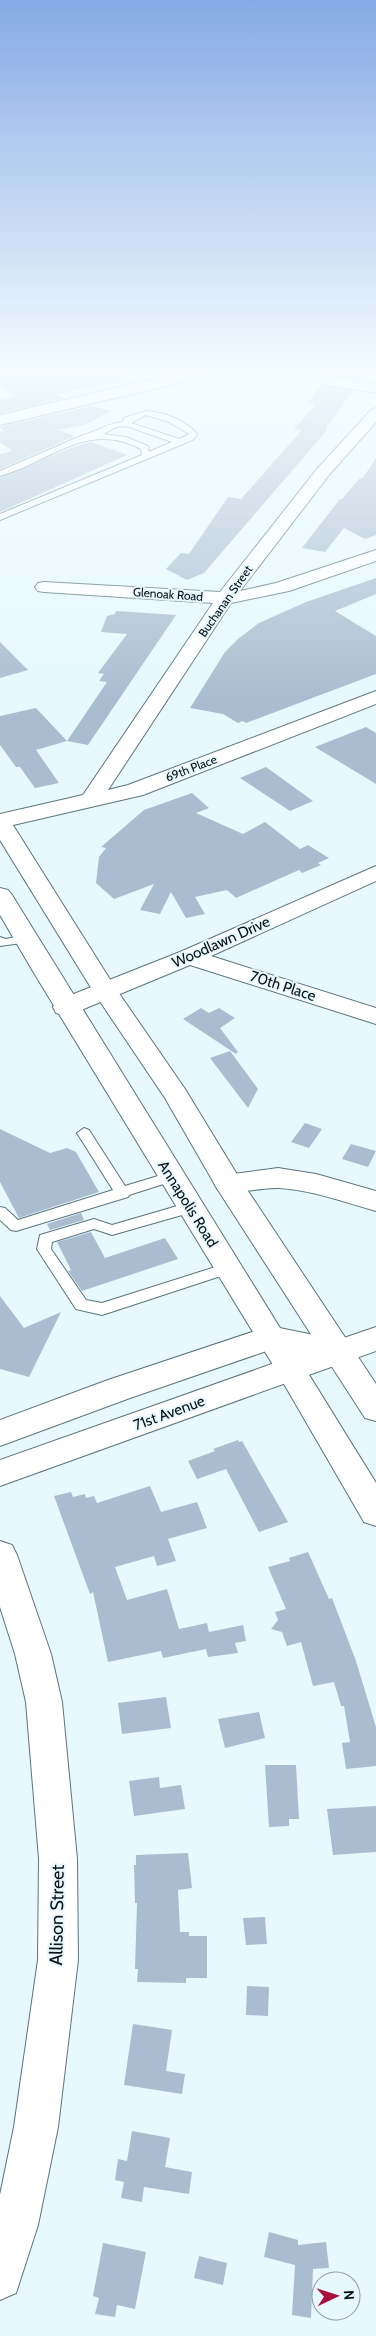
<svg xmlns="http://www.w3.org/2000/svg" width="376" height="2336" viewBox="0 0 376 2336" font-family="Cabin,sans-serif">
<rect width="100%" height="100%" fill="#e7f9fe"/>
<path fill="#aabdd0" d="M11 371H126L127 379 55 395 65 398 0 413V400L16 397 0 384V373Z
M331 371H368L361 381 327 375Z
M320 385 353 391 325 429H328L204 573 187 580 166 569 181 553 189 554 228 497 241 499 302 430 294 429 316 404 308 403Z
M92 406 111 411 87 424 58 430 75 436 0 469V454L13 451 0 442V432L4 431 0 427Z
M91 442 127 455 0 512V478L70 448Z
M376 458V535L365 539 344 528 325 552 302 548 340 499H342L360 478 362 479Z
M376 578V594L335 611 376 636V674L246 723 243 721 238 723 223 714 190 708 225 652 238 639 259 623 306 602Z
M116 611 176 615 88 745 67 741 36 750 59 783 35 788 20 767H16L0 745V716L36 708 67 741 107 682 99 681 104 674 98 673 127 634 101 632 107 616 115 614Z
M0 642 28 670 0 678Z
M366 727 376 733V784L315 747Z
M266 767 313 801 290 811 240 778Z
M192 793 209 808 196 813 243 834 265 822 300 849 308 845 329 858 318 863 321 865 302 873 299 870 236 898 227 890 195 897 205 914 186 918 171 892 160 914 140 910 154 884 114 899 96 883 99 857 106 848 101 847 144 810Z
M201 1008 209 1013 219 1008 235 1018 220 1028 238 1052 236 1054 183 1019Z
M230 1051 258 1089 248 1108 210 1058Z
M305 1123 322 1129 309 1148 291 1142Z
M0 1129 50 1153 67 1148 76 1152 99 1192 19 1218 0 1182Z
M351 1144 376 1151 368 1167 342 1159Z
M81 1213 84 1220 50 1230 47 1224Z
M91 1232 105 1258 165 1238 178 1259 82 1291 68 1271 71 1270 57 1242Z
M0 1296 24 1328 61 1312 29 1377 0 1369Z
M238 1440 239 1442 242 1441 288 1522 259 1532 226 1469 197 1479 188 1461 215 1451 213 1449Z
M150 1486 161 1512 197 1502 207 1528 168 1539 176 1561 157 1566 154 1556 115 1567 127 1600 167 1589 179 1629 207 1623 209 1632 243 1625 246 1641 235 1643 238 1653 208 1657 206 1649 163 1658 161 1651 108 1662 93 1592 90 1594 54 1496 71 1492 73 1497 85 1494 86 1498 94 1496 97 1503Z
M308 1552 329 1599 332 1598 356 1661 376 1727V1766L346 1769 342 1743 350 1742 344 1706H341L334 1682 313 1686 301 1642 287 1646 282 1632 271 1629 278 1620 275 1612 286 1609 268 1567 290 1561 289 1558Z
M166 1697 171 1728 122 1734 118 1703Z
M259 1712 265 1738 225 1748 218 1719Z
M265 1765H296L299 1819H289V1826L269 1827Z
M159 1777 160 1788 181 1785 185 1809 134 1816 129 1781Z
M376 1806V1852L333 1855 327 1809Z
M188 1853 192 1888 178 1890 180 1932H189V1936H207V1978H186V1983L137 1982 138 1969H135L137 1903H135L134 1865H136V1855Z
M265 1917 267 1944 246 1945 243 1918Z
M247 1986 269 1987 268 2016 246 2015Z
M133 2024 172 2030 166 2071 185 2074 182 2094 124 2085Z
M132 2131 170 2138 165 2167 192 2172 189 2194 144 2187 142 2202 121 2198 124 2182 115 2180 118 2159 127 2161Z
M269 2232 298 2240V2245L326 2242 329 2268 313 2269 311 2318 292 2315 295 2265 264 2257Z
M103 2243 146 2252 135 2309 117 2305 115 2317 95 2314 99 2298 93 2296Z
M199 2256 227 2263 223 2285 194 2278Z"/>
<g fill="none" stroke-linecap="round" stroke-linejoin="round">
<defs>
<path id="service" d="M146 411C163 412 186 420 197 434L194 439 183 444 0 520V514L142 455 141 449C87 420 50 462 0 476V471L83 435C97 432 108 423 123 422L124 418ZM146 415 169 422 189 434 179 439 131 423ZM126 426 172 442 149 452 148 446 126 437 103 434 116 427Z
M25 935 31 939 29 942 0 946V937L6 939Z
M84 1128 89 1130 125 1186 171 1172 176 1174 178 1177 176 1180 129 1195 128 1197 16 1231 11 1230 0 1220V1207L5 1208 18 1220 113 1190 77 1133Z
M191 1202 196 1203 198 1207 196 1211 112 1235 94 1229 52 1242 51 1249 86 1300 102 1303 228 1263 233 1264 235 1268 233 1272 102 1315 76 1309 37 1249 40 1235 94 1219 112 1225Z"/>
<path id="minor" d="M187 371H210L208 374 180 383 0 425V415Z
M326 377 376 385V393L321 384 319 381Z
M376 408V422L329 475 240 591 276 583 376 550V561L289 591 231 603 108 790 128 785 376 691V704L143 795 0 828V814L83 795 213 603 44 592 38 591 35 587 38 583 44 582 220 592 317 469 371 410Z
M376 866V881L211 956 376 1008V1024L190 965 74 1013 65 1015 56 1013 53 1007 56 1001 180 952Z
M278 1168 316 1174 376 1191V1211C344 1202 312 1190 279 1188 258 1187 238 1196 218 1190L214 1183 218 1176Z
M270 1326 281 1330 285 1338 281 1346 130 1398 0 1446V1420L108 1380Z
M289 1358 300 1362 304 1370 300 1378 0 1486V1460Z
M0 1541 12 1545 17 1555 51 1654 62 1702 77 1859 78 1960 58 2127 38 2225 16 2293 0 2300V2195L14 2127 38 1960 39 1859 26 1702 15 1654 0 1607Z"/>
<path id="tertiary" d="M270 1326 338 1340 376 1327V1351L289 1382 278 1378 274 1370 278 1362 296 1355 259 1346 255 1338 259 1330Z"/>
<path id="primary" d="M0 815 8 817 11 822 116 989 185 1089 238 1176 376 1384V1421L365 1418 218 1190 165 1098 93 991 0 840Z
M0 888 8 890 12 895 376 1483V1526L364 1522 273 1365 34 973 0 915Z"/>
</defs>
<use href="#service" stroke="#5a757d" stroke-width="2"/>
<use href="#minor" stroke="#5a757d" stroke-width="2"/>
<use href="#tertiary" stroke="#5a757d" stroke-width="2"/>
<use href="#primary" stroke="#5a757d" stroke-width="2"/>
<use href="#service" fill="#fff" fill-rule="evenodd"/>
<use href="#minor" fill="#fff" fill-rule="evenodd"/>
<use href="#tertiary" fill="#fff" fill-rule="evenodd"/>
<use href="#primary" fill="#fff" fill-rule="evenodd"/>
</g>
<linearGradient id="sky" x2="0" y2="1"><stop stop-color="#86aae5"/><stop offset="0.53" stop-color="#f4fcff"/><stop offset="1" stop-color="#f4fcff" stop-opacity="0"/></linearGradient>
<rect width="376" height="698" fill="url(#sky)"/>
<g text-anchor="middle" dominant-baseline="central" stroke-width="4" stroke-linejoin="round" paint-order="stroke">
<g font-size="12" fill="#081215" stroke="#e7f9fe">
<text transform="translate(168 594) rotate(4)">Glenoak Road</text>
<text transform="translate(225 601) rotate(-55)">Buchanan Street</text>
<text transform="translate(191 768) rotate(-21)">69th Place</text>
</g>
<g font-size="15" fill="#081215" stroke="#e7f9fe">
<text transform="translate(221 942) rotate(-24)">Woodlawn Drive</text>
<text transform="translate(283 986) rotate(18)">70th Place</text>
<text transform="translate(188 1204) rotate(58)">Annapolis Road</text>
<text transform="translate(169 1413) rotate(-20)">71st Avenue</text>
</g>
<g font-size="18" fill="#081215" stroke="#e7f9fe">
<text transform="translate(57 1915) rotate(-89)">Allison Street</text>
</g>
</g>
<g transform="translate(336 2296) rotate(86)"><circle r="24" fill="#e7f9fe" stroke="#8e9da1"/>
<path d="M0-4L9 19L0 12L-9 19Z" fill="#a8103e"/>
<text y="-8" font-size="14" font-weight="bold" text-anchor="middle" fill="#081215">N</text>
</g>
</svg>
